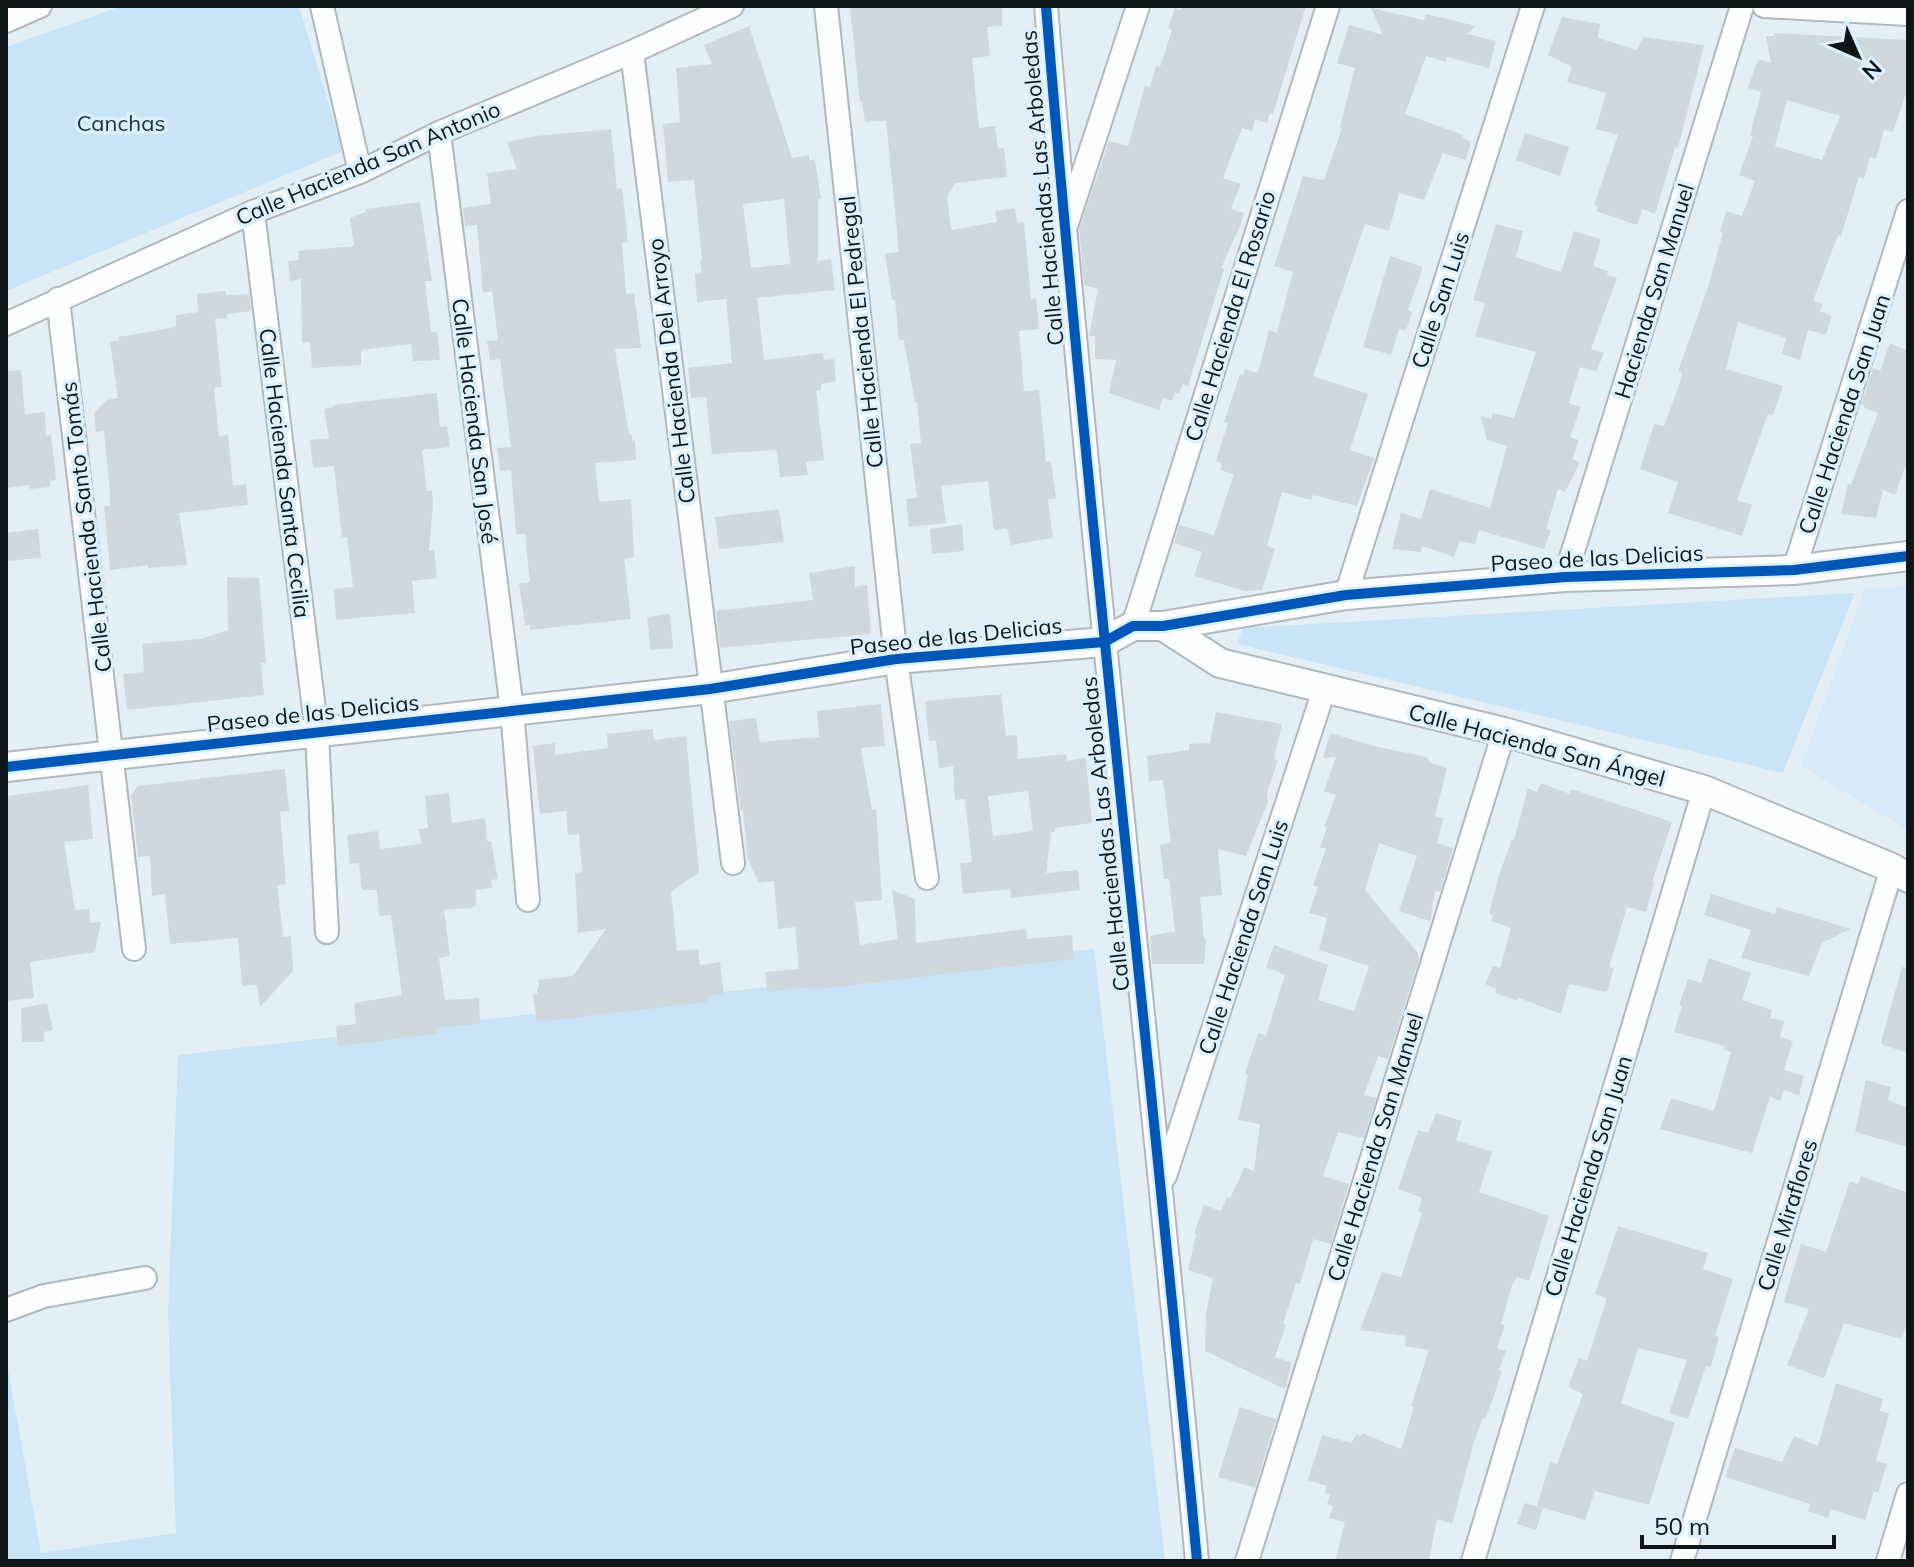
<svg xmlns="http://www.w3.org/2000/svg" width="1914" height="1567" viewBox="0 0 1914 1567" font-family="Mulish,sans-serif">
<rect width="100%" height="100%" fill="#e4eff5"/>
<path fill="#d6eaf7" d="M1908 586V830L1801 766 1865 589Z"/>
<path fill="#c8e4f6" d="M122 6H299L343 151 6 291V47Z
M1855 593 1783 773 1237 644 1243 628Z
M1094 949 1165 1561H6V1358L41 1553 176 1533 168 1314 178 1055Z"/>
<path fill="#cfd8dd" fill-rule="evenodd" d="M865 6H1002V26L987 27 990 56 972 58 979 128 995 126 998 148H1004L1007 177 955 183 947 197 951 230 997 222 995 211 1015 208 1017 223 1024 222 1031 299 1036 298 1039 329 1019 331 1024 391 1039 390 1046 462 1051 461 1056 498 1048 499 1053 538 1011 545 1007 528 994 530 988 481 941 486 946 523 909 527 906 499 917 498 910 444 921 443 917 402 915 403 904 340H899L895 300H892L885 254 899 252 886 121 865 122 862 102H860L850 7Z
M1182 6H1306L1273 114 1270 113 1267 123 1255 119 1252 131 1242 128 1223 178 1241 184 1231 209 1244 213 1241 224 1221 268 1224 269 1188 386 1183 384 1179 394 1175 392 1172 401 1163 398 1159 410 1109 393 1116 360 1095 359V336H1089L1098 289 1084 285 1079 229 1109 141 1128 146 1145 85 1150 87 1156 66 1160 67 1172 30 1168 28 1175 8 1181 10Z
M1371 8 1424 20 1426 14 1476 26 1467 34 1496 41 1489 68 1447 57 1446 62 1426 56 1405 114 1463 135 1462 138 1471 142 1466 160 1443 153 1424 200 1399 193 1389 231 1365 224 1313 376 1368 394 1350 450 1374 458 1357 506 1313 495 1311 500 1282 492 1267 546 1275 549 1262 590 1245 591 1194 576 1202 552 1174 543 1179 525 1214 535 1234 474 1220 470 1222 464 1216 461 1228 423 1224 422 1240 374 1243 375 1245 369 1258 373 1269 330 1277 333 1293 272 1274 266 1303 176 1324 180 1342 128 1340 127 1355 68 1337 63 1349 25 1383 35Z
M1562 17 1600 24 1598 38 1637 50 1643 37 1704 45 1678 148 1675 147 1655 214 1642 209 1637 225 1596 211 1598 206 1594 205 1618 135 1596 129 1606 93 1567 82 1572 67 1548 55Z
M749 26 792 158 809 155V160H815L821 199H818V261L831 259 835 290 757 298 764 360 823 353 824 360 834 359 836 381 821 384V390L816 391 824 460 806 462 808 475 780 477 777 450 712 454 706 397 691 398 688 368 732 363 726 299 697 302 695 274 702 273 700 260 702 259 694 180 668 182 663 124 680 122 676 68 712 64 704 45ZM784 199 790 264 751 268 743 204Z
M1774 33 1908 40V87L1893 132 1884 130 1876 159 1870 157 1864 179 1859 177 1841 236 1838 235 1813 301 1823 304 1820 311 1832 316 1826 335 1808 330 1800 360 1782 354 1786 338 1738 322 1726 369 1783 386 1773 415 1768 414 1737 500 1752 505 1742 536 1668 513 1678 482 1640 469 1654 424 1664 426 1680 383 1682 372 1678 371 1708 287 1723 233 1720 232 1726 211 1742 216 1755 181 1739 175 1753 136H1750L1761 92 1748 88 1758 59 1771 63 1766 36H1774ZM1787 100 1840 116 1822 160 1775 146Z
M611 129 617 189 622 188 628 242 622 243 626 294 634 293 641 348 615 349 629 435H632V441L635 440 636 460 595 463 599 502 631 499 634 557 624 559 631 619 530 630V625H525L519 583 530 582 525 534H516L511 470 500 471 497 448 511 447 500 359 490 360 487 341 498 340 492 291 483 293 477 225 465 226 463 208 491 204 487 173 517 169 507 142 536 136Z
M1525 133 1569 147 1560 176 1516 160Z
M420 202 432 281H425L431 332H437L440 360 413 361 411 344 361 350V365L312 368 310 342 302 343 301 279 290 281 288 261 299 260 298 251 354 246 350 218 366 212V209Z
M1496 224 1523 231 1516 257 1561 272 1574 231 1601 239 1593 266 1608 271 1607 275 1617 278 1591 349 1604 353 1596 372 1580 367 1569 403 1581 407 1570 437 1579 440 1572 459 1580 462 1565 492 1558 489 1546 529 1551 530 1544 549 1479 530 1475 544 1460 541 1454 557 1422 546 1421 552 1392 549 1401 513 1421 519 1430 489 1490 508 1507 446 1487 440 1481 416 1491 419 1493 413 1514 418 1536 352 1475 336 1485 303 1473 300Z
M1390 256 1423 267 1408 310 1412 312 1406 331 1399 329 1391 355 1363 347Z
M225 291 226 295 249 294 251 311 227 314V318L215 319 222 387 214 388 219 436 228 435 233 486 246 484 248 505 179 513 187 565 148 568V565L110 570 104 506H110V491L104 431 96 432 94 413 107 400 118 398 110 342 119 340 118 337 176 327V315L198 312 197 294Z
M1890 343 1908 351V460L1895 495 1883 490 1876 518 1841 514 1848 484 1851 485 1878 413 1864 408 1865 406 1861 405 1873 368 1880 371Z
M21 370 25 414 45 412 46 436 51 435 56 480 50 481V487L30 489V485L6 488V371Z
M437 393 440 427 447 426 450 447 422 450 427 491H432L433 503 429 551 434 550 437 578 412 581 415 613 336 620 334 589 353 587 347 537H342L334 466 313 468 310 440 329 438 324 409 333 407V405Z
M779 509 784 542 719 549 715 517Z
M962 524 964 551 932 554 930 529Z
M38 529 41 558 6 561V533Z
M855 566V587L867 585 871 634 720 648 716 611 813 600 809 573Z
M227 577 259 578 266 663H261L264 695 127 710 123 674 144 672 142 644 200 639 228 630Z
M670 614 673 648 651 650 647 617Z
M1001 694 1006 736 1017 735 1018 759 1066 754 1067 761 1086 758 1092 823 1055 828V832H1051L1046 873 1078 870 1080 890 1011 898 1010 889 963 894 960 863 972 862 965 799 955 800 953 766 939 768 936 740 929 741 925 701ZM1028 791 1033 831 993 836 988 796Z
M881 704 885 746 861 748 872 810 876 809 882 900 855 902 860 945 898 939 892 890 915 899 916 943 1026 929 1027 939 1072 935 1074 959 810 990 809 987 767 992 765 972 799 969 795 927 778 929 774 881 759 883 748 860 743 810 741 811 729 721 756 718 760 742 819 737 817 711Z
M1216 712 1282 724 1274 759 1278 760 1267 793 1268 802 1246 856 1218 849 1222 895 1200 897 1204 939H1206L1204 964H1152L1150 936 1175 931 1169 879H1164L1160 845 1171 843 1163 780 1149 781 1147 756 1189 750V744L1210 743Z
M653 729 654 740 686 736 699 872 671 892 677 951 698 949 700 965 720 962 724 994 707 996 708 1002 537 1022 533 994H537V988H539L538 980 573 976 606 929 578 933 575 873 582 872 579 834 568 835 566 811 540 814 533 746 555 743V755L608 748 607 734Z
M1330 733 1374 746 1427 757 1431 763 1447 768 1435 816 1443 818 1437 843 1453 848 1440 892 1435 891 1430 921 1399 911 1417 856 1379 843 1365 890 1418 953 1419 960 1388 1059 1378 1056 1364 1095 1376 1098 1364 1138 1338 1132 1323 1176 1349 1184 1331 1244 1313 1239 1300 1284 1296 1283 1283 1324 1286 1325 1275 1357 1292 1363 1285 1389 1205 1351 1206 1313 1213 1278 1188 1270 1196 1235 1194 1234 1204 1205 1221 1211 1227 1197 1230 1198 1237 1184 1244 1167 1254 1171 1260 1124 1238 1120 1248 1075 1245 1074 1258 1033 1266 1036 1285 975 1266 967 1274 945 1328 965 1318 1000 1354 1011 1369 966 1319 950 1327 918 1309 913 1318 887 1313 885 1326 849 1320 847 1327 827H1324L1336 795 1324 791 1336 757 1323 758Z
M285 769 289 811 280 812 286 884 277 885 283 937 291 936 293 971 260 1007 257 985 242 986 238 938 170 944 165 894 152 896 150 856 138 857 131 795 138 786Z
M1541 783 1570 794 1571 789 1672 822 1652 882 1654 883 1646 912 1627 907 1609 967 1614 968 1607 992 1569 984 1561 1014 1517 997V1000L1495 993 1496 989 1485 984 1493 966 1500 968 1511 928 1491 921 1493 915 1489 914 1499 875 1512 839 1514 840 1528 788 1537 792Z
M88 785 93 839 64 842 75 910 89 909 90 923 101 922 95 952 30 962 34 998 6 1001V800H8V796Z
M449 793 452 823 485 818 487 841H491L498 879 491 880 492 888 476 890V905L472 908 444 910 450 956 439 958 445 1000 479 998 480 1024 436 1027 437 1034 338 1046 336 1026 356 1024 354 1003 402 995 391 915 379 916 377 890H362L359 863 350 864 347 835 378 831 380 849 421 844 419 829 428 828 425 796Z
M1711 894 1775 914 1777 907 1851 929 1822 943 1809 976 1741 958 1751 930 1704 915Z
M1709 958 1751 973 1742 1000 1772 1010 1770 1018 1784 1021 1780 1037 1793 1041 1784 1070 1804 1076 1799 1095 1784 1090 1780 1101 1770 1097 1752 1153 1660 1129 1671 1098 1714 1111 1731 1052 1724 1050 1725 1046 1674 1032 1682 1006 1679 1005 1688 979 1701 983Z
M1902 967 1908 968V1053L1883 1045 1881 1042Z
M47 1003 53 1030 44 1032V1042H22L21 1008Z
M1866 1080 1891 1087 1888 1100 1908 1108V1147L1855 1132Z
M1436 1113 1462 1121 1456 1140 1492 1152 1479 1192 1549 1216 1529 1281 1517 1277 1512 1285 1501 1324 1505 1325 1497 1348 1506 1351 1499 1370 1502 1371 1492 1402 1485 1419 1483 1418 1473 1445 1452 1524 1437 1519 1429 1561H1335L1345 1522 1329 1518 1333 1506 1327 1504 1330 1495 1325 1493 1327 1486 1308 1480 1322 1435 1351 1443 1357 1434 1361 1436 1362 1433 1401 1449 1414 1407 1411 1406 1429 1350 1405 1346 1406 1336 1360 1330 1382 1272 1401 1277 1422 1213 1418 1212 1422 1198 1398 1189 1418 1130 1428 1133Z
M1861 1176 1908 1193V1318L1902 1339 1844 1323 1824 1378 1787 1365 1809 1309 1784 1302 1801 1244 1826 1252 1850 1181 1858 1184Z
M1618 1226 1708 1253 1703 1269 1733 1279 1715 1336 1719 1337 1711 1367 1706 1366 1688 1419 1669 1413 1687 1360 1638 1348 1621 1403 1675 1423 1649 1505 1595 1491 1585 1520 1537 1506 1550 1462 1557 1464 1583 1394 1568 1387 1579 1358 1587 1361 1606 1301V1298L1595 1294Z
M1836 1383 1883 1399 1880 1411 1889 1413 1876 1461 1887 1464 1878 1493 1874 1491 1865 1520 1831 1509 1828 1518 1808 1511 1810 1504 1725 1477 1735 1448 1782 1462 1794 1436 1818 1446Z
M1240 1407 1276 1419 1255 1488 1218 1477Z
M1525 1503 1543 1508 1536 1530 1517 1524Z"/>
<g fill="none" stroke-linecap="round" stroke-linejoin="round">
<defs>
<path id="minor" d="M322 6 360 172
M826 6 896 659 927 878
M1046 6C1088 525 1149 1042 1197 1561
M1764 6 1908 14
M6 21 40 6
M632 52 733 863
M439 133 512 710 528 900
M253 212 317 734 327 932
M1067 223 1138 6
M58 299 134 949
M6 324 253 212 360 172 439 133 632 52 732 6
M1794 570 1908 211
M1565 577 1742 6
M1346 595 1533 6
M1133 626 1328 6
M1165 1176 1324 690
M6 1310 44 1296 145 1278
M1247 1561 1504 732
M1473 1561 1704 790
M1682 1561 1892 868
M1888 1561 1908 1494"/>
<path id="tertiary" d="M1163 626 1220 663 1504 732 1704 790 1892 868 1908 878
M6 767 710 689 896 659 1104 642 1133 626H1163L1346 595 1565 577 1794 570 1908 556"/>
</defs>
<use href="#minor" stroke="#b0b8bd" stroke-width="26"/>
<use href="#tertiary" stroke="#b0b8bd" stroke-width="32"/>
<use href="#minor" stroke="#fbfdfe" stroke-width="22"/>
<use href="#tertiary" stroke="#fbfdfe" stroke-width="28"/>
<defs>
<path id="cycleway" d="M1046 6C1088 525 1149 1042 1197 1561
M6 767 710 689 896 659 1104 642 1133 626H1163L1346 595 1565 577 1794 570 1908 556"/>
</defs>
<use href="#cycleway" stroke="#dcf0fd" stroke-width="15"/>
<use href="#cycleway" stroke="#0057b8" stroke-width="10"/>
</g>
<g text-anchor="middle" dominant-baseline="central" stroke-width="7" stroke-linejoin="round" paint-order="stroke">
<g font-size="22" fill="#113549" stroke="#dcf0fd">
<text x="121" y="123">Canchas</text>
</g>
<g font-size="22" fill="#0e1519" stroke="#dcf0fd">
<text transform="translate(368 163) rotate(-23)">Calle Hacienda San Antonio</text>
<text transform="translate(1042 188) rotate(-95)">Calle Haciendas Las Arboledas</text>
<text transform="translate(1654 291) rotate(-73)">Hacienda San Manuel</text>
<text transform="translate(1440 300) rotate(-72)">Calle San Luis</text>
<text transform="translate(1230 316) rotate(-73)">Calle Hacienda El Rosario</text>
<text transform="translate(861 332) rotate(-96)">Calle Hacienda El Pedregal</text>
<text transform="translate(671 371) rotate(-97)">Calle Hacienda Del Arroyo</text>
<text transform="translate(1844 414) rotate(-72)">Calle Hacienda San Juan</text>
<text transform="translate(475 421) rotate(83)">Calle Hacienda San José</text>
<text transform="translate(285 473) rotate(83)">Calle Hacienda Santa Cecilia</text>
<text transform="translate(86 527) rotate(-97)">Calle Hacienda Santo Tomás</text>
<text transform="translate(1597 558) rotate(-3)">Paseo de las Delicias</text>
<text transform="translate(956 636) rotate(-6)">Paseo de las Delicias</text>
<text transform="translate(313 713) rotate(-6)">Paseo de las Delicias</text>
<text transform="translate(1537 745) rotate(15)">Calle Hacienda San Ángel</text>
<text transform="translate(1105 834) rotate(-96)">Calle Haciendas Las Arboledas</text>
<text transform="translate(1243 937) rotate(-72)">Calle Hacienda San Luis</text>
<text transform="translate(1375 1147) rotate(-73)">Calle Hacienda San Manuel</text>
<text transform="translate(1588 1176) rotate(-73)">Calle Hacienda San Juan</text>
<text transform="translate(1787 1215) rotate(-73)">Calle Miraflores</text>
</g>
</g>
<rect width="1914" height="1567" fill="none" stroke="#0e1519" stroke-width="16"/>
<g transform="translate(1858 56) rotate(135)" stroke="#dcf0fd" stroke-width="6" paint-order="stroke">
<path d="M0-6L14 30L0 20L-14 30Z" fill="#0e1519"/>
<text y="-12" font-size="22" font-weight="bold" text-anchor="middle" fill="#0e1519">N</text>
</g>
<path d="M1642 1535v12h192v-12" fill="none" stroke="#0e1519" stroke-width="4"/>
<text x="1654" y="1535" font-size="24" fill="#0e1519" stroke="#dcf0fd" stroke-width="6" paint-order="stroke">50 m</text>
</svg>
